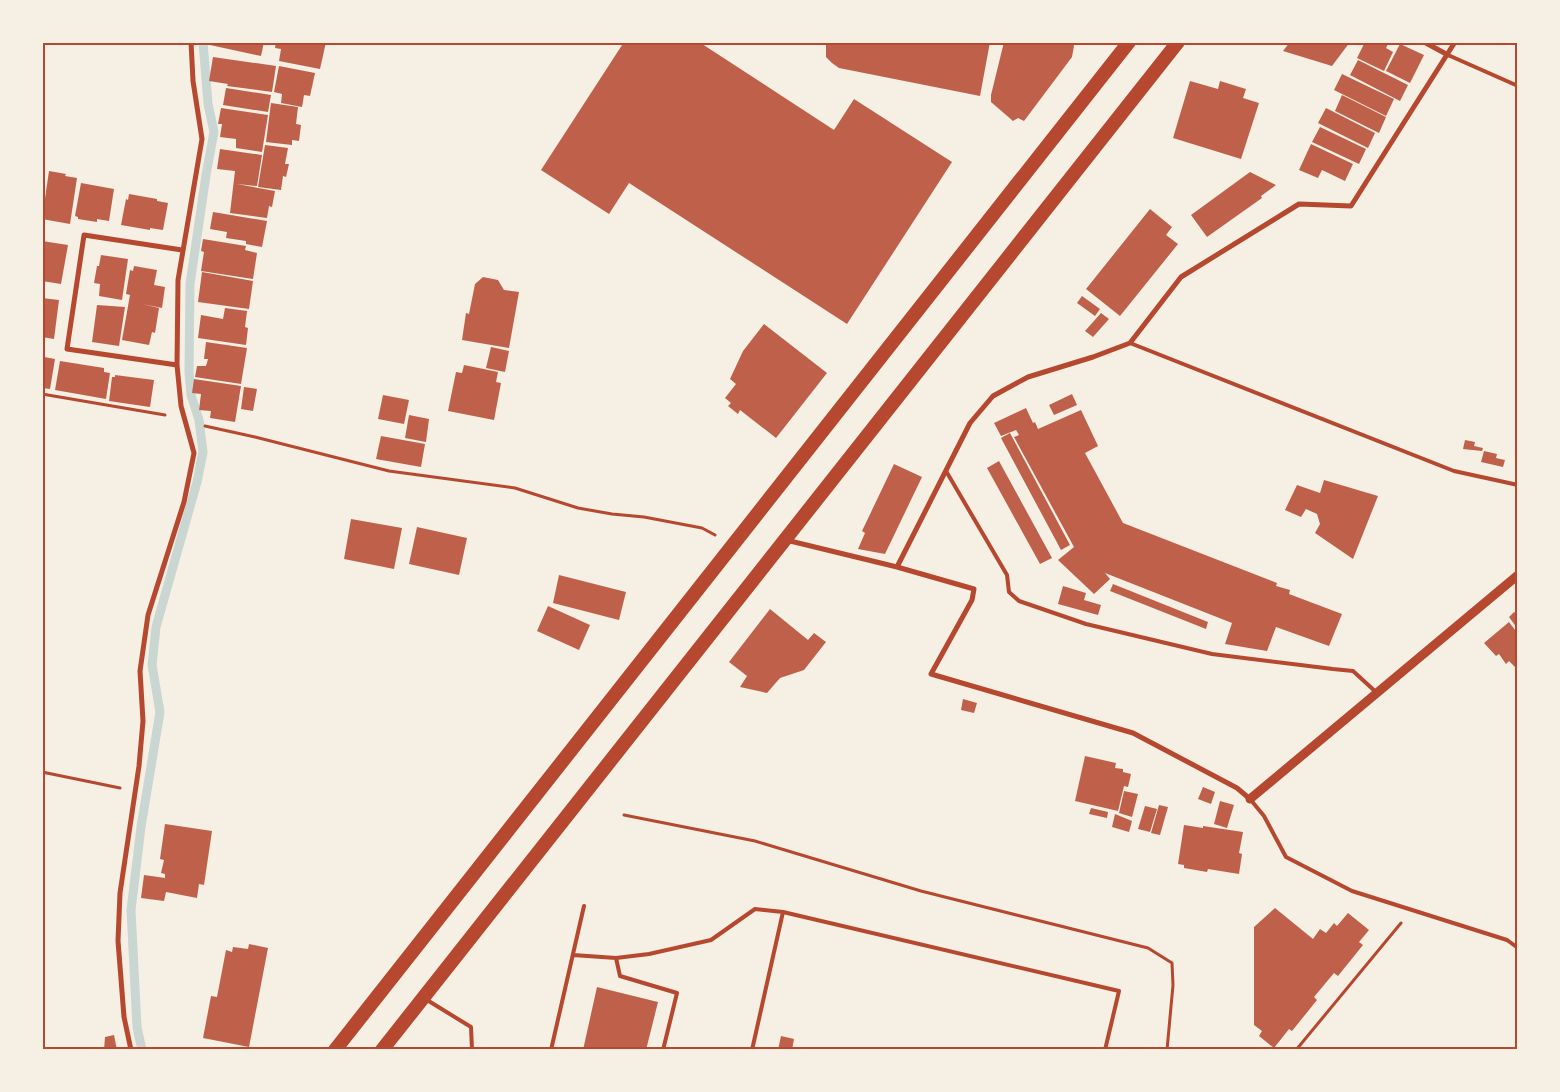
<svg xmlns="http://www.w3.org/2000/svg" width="1560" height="1092" viewBox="0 0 1560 1092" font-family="'Varela Round',sans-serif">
<rect width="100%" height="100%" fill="#f6efe4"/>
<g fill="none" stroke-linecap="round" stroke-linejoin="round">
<path stroke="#c9d6d2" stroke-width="9" d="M142 1050 137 1027 131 910 141 827 160 712 152 665 156 627 197 482 203 452 199 420 191 395 189 372 190 284 206 175 214 132 208 104 203 42"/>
</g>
<path fill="#bf614a" d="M211 42H264L261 56 210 45Z
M276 42H326L320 69 279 61 281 49 275 48Z
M624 42H699L834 130 854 99 952 162 847 324 629 183 609 214 541 170Z
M826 42H990L980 96 839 68 832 63 826 57Z
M1004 42H1072L1074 46 1072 57 1024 121 1018 118 1013 121 991 102V95Z
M1290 42H1350L1332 66 1283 51Z
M1365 42H1389L1386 48 1393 52 1384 71 1357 58Z
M1400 44 1424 55 1410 83 1386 71Z
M213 57 276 66 272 92 227 86 228 84 209 81Z
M1358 60 1408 85 1400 101 1350 75Z
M279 66 315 73 310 96 304 95 302 107 281 103 282 94 274 92Z
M1342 74 1394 99 1386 116 1334 90Z
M1190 81 1218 89 1220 81 1246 89 1243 98 1259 103 1241 159 1173 138Z
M226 88 271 95 268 112 223 105Z
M1342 95 1386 117 1379 133 1335 111Z
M271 103 298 107 296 124 301 125 299 141 292 140V145L266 142Z
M221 108 268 115 262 152 236 148V139L220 137 222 124H218Z
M1326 108 1375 133 1368 148 1318 123Z
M1320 127 1366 149 1359 164 1312 142Z
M1311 144 1353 164 1345 181 1322 170 1318 178 1299 170Z
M265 145 288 148 285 164H289L286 177 283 176 281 190 258 187Z
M220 149 262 155 257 186 237 184 275 191 272 207 269 206 267 218 230 213 235 171 217 169Z
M49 171 66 174 65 176 77 178 70 224 42 219Z
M1250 172 1276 185 1261 196 1262 198 1207 237 1191 215Z
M81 183 114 189 109 221 97 219V222L78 219V217L75 216Z
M129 194 157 199V201L168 203 163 230 150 228V230L121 225 126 199 128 200Z
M1150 209 1172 227 1166 235 1178 244 1120 316 1086 289Z
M213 212 267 221 262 247 246 244V241L226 238 227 232 210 229Z
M203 239 246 246 245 250 257 253 253 279 201 271 204 252 201 251Z
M42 241 68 245 61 284 42 281Z
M101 255 128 259 122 300 99 296 100 284 94 283 97 266H99Z
M134 266 157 270 154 285 165 287 162 308 142 304 159 308 155 333 152 332 149 345 122 340 130 295 126 294 130 270 133 271Z
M202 272 253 281 249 309 198 302Z
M483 277 498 280 504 290 519 292 509 348 462 340 466 313 469 314 475 284Z
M1082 296 1100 309 1095 316 1077 303Z
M42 298 59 300 54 339 42 337Z
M97 305 125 307 119 346 92 342Z
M225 308 247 311 245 327 248 328 246 345 198 338 201 315 223 319Z
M1101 313 1109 319 1093 337 1085 331Z
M764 324 827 373 776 438 740 410 738 414 728 406 731 403 725 398 736 384 730 379 743 351Z
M206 342 247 348 241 384 195 377 197 366H206L208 359H204Z
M491 347 509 351 505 372 486 368Z
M42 351H44V357L55 359 50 389 42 388Z
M60 361 104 368V372L110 373 106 399 55 390Z
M464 365 498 372 496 382 501 383 494 420 448 411 456 372 462 373Z
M115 375 154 380 150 407 109 401 112 377H115Z
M194 379 241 386 235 422 210 418 211 411 199 410 201 394 192 393Z
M244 387 257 389 253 411 241 409Z
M1072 394 1077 405 1054 415 1049 405Z
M383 395 409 400 404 424 378 419Z
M1026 408 1033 423 1035 422 1038 429 1081 410 1098 446 1085 453 1123 523 1277 583 1276 586 1290 590 1289 594 1342 614 1329 646 1276 627 1267 651 1225 644 1232 623 1105 573 1110 579 1094 594 1058 560 1074 547 1014 437 1019 435 1016 430 1001 436 994 423Z
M409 415 429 419 426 442 405 438Z
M1010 433 1070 545 1061 550 1001 438Z
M381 436 425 444 421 467 376 459Z
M1465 440 1475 442 1474 446 1483 448 1482 451 1463 449Z
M1484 451 1497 454 1496 458 1505 460 1503 467 1481 462Z
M999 461 1052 558 1040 564 987 468Z
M894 464 922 477 885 554 858 549 865 533 862 531Z
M1324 480 1378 496 1353 559 1315 533 1320 524 1317 514 1306 509 1301 517 1285 510 1297 485 1320 493Z
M351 519 402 528 394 569 344 559Z
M417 527 467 538 459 575 409 564Z
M559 575 626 592 619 620 553 603Z
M1113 584 1208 622 1206 629 1110 591Z
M1063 586 1086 593 1084 600 1101 605 1098 615 1058 604Z
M548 606 590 625 579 650 537 631Z
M770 609 808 640 814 633 826 642 804 670 780 678 767 693 740 687 747 676 729 662Z
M1514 612 1518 615V670L1509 661 1506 664 1499 654 1496 656 1484 643 1509 622 1515 630 1517 628 1509 617Z
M963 699 977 703 974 713 961 710Z
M1085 756 1116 763 1115 768 1123 769V772L1131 774 1128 787 1124 786 1118 811 1075 801Z
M1203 787 1215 792 1211 804 1198 799Z
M1124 791 1138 794 1132 817 1119 813Z
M1220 801 1234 805 1227 828 1214 824Z
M1159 805 1168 807 1160 835 1151 833Z
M1145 806 1157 809 1150 832 1138 829Z
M1091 808 1108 812 1107 818 1089 814Z
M1115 814 1132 821 1129 832 1112 827Z
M165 824 212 831 204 885 199 884 197 898 166 892 164 901 141 898 144 875 165 878V874L161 873 164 860 160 859Z
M1184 825 1203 828V826L1243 832 1239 853 1242 854 1239 874 1208 869 1207 872 1184 868V865L1178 864Z
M1275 908 1313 939 1320 929 1326 933 1334 923 1337 926 1348 913 1369 930 1359 942 1363 945 1338 976 1334 973 1314 997 1317 1000 1292 1031 1289 1029 1274 1048 1259 1036 1262 1031 1254 1025V927Z
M249 944 268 948 249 1047 203 1038 211 996 217 997 226 950 232 952 233 947 248 949Z
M597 987 658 1002 646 1050H583Z
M114 1035 117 1050H104L105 1037Z
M781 1036 794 1039 792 1050H778Z"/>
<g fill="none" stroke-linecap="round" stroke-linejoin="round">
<path stroke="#b5482f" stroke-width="3" d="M42 394 165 415
M205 426 255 437 389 471 515 488 578 508 612 514 644 517 702 528 715 535
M42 772 120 788
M624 815 755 841 921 891 1148 948 1172 963 1173 985 1167 1050
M1296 1050 1401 923"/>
<path stroke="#b5482f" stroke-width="4" d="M1448 55 1518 86
M1130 343 1454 471 1518 485
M946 471 1007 575 1009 592 1019 601 1086 624 1212 654 1333 669 1353 671 1377 693
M1250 799 1264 816 1286 857 1352 891 1507 940 1518 948
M573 955 616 958 649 954 711 940 755 909 783 912 1119 991 1105 1050
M616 958 620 976 677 993 663 1050
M427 1000 471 1027 472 1050
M551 1050 584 906
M752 1050 783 912"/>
<path stroke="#b5482f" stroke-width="5" d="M1424 42 1448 55
M177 365 67 349 84 235 182 250
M786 540 897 567
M1250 799 1237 788 1133 733 931 674 972 600 974 589 897 567 970 423 993 396 1028 377 1093 357 1130 343 1181 277 1299 204 1351 206 1455 42
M131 1050 124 1017 118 941 120 893 139 766 143 721 140 671 148 615 184 502 194 453 181 406 177 365 178 280 202 139 193 81 191 42"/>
<path stroke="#b5482f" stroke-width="9" d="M1250 799 1518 575"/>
<path stroke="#b5482f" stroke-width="14" d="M335 1050 1129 42
M382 1050 1178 42"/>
</g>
<rect width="1560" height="1092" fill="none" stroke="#f6efe4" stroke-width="88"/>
<rect x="44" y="44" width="1472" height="1004" fill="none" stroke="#b5482f" stroke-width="2"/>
</svg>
